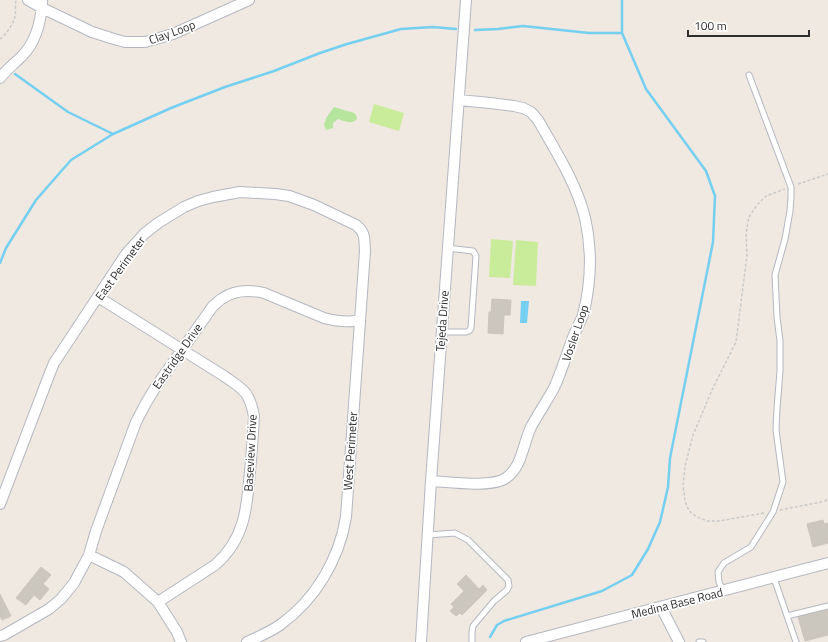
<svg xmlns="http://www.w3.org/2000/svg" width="828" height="642" viewBox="0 0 828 642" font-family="'Titillium Web',sans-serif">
<rect width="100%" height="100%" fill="#efe9e1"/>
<path fill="#b6e59e" d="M334 107 354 113 356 115 357 119C352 125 344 121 338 119L333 123V128L326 130 324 125 326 118Z"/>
<path fill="#c9ec9a" d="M374 104 404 113 399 131 369 122Z
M491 239 513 241 510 278 489 277Z
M516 240 538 242 536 286 513 285Z"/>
<path fill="#75cff0" d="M521 301H529L527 323H520Z"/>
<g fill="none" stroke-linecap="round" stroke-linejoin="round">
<path stroke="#75cff0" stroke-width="2.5" d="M475 30 498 29 523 26 589 33H622
M15 74 68 112 113 134
M0 263 6 248 36 200 71 160 113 134 171 108 225 87 274 71 320 53 347 44 401 29 433 27 456 29
M490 637 497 625 504 621 602 591 632 575 648 549 660 522 668 487 670 458 713 242 715 196 706 171 646 89 622 33V0"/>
</g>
<path fill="#cbc7bf" stroke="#cbc5ba" d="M492 299 511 300 510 315H504L503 334 488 333 489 312H491Z
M823 520 824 524 828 523V543L813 547 807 524Z
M41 567 51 575 43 584 49 589 40 600 34 595 26 605 16 598Z
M466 575 479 589 483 585 487 590 462 615 460 613 456 616 450 611 454 607 451 604 464 591 457 584Z
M0 594 11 616 2 620 0 616Z
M828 610V635L805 641 798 617Z"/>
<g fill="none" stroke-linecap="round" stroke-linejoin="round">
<defs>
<path id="service" d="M442 332H466L469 331 471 328 476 256 473 251 447 248
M428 535 455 533 468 540 508 580 509 586 507 590 494 601 473 626 472 632V642
M774 578 796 642
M723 591 719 582 718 572 724 563 751 547 773 512 783 482 776 430 777 408 780 371V341L777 317 775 275 785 239 790 211 791 197V187L749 75
M787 616 828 606
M699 642H703"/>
<path id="minor" d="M28 0 42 8 92 32 114 39 125 42H145L173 34 249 0
M0 78C6 70 14 64 22 56 36 42 41 21 42 2
M98 297 224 376C244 390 249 391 254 416 253 434 252 452 250 471 247 508 245 539 215 565L158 602
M431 481C449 482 492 488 506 478 522 467 523 444 531 427 538 414 547 401 554 388 561 373 566 356 572 340 575 331 580 323 583 315 591 284 592 249 585 218 577 184 555 150 538 120L531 112 523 108 514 106 490 103 459 100
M0 504 48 378 54 363 126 254 144 234 158 223 184 207 198 201 213 197 240 192 275 194 289 196 314 205 356 225C366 233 364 239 365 251L346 517C339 560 315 600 280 625 270 632 258 637 247 642
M89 555 124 572 158 602 177 632 181 642
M661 607 679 642
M0 636 4 635 49 609 61 599 74 583 89 555 96 531 136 422 146 403 155 388 213 306C216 304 219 300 223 298 235 290 251 290 264 293L324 318C336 321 348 323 359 320
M421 642 431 481 466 0
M526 642 828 563"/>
</defs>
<use href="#service" stroke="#b4b7c1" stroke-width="7"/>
<use href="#minor" stroke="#b4b7c1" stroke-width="12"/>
<path stroke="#c9c9c9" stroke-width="1.5" stroke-dasharray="3 2" stroke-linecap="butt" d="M0 39C6 35 13 24 15 17 16 12 15 5 16 0
M798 184 828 174
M780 510 816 503 828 500
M764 513 719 521H707L697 517 689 511 685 501 683 485 685 466 693 435 712 390 736 342 747 255 746 233 749 217 757 205 766 196 785 189"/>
<use href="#service" stroke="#fff" stroke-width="5"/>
<use href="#minor" stroke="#fff" stroke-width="10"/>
</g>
<g text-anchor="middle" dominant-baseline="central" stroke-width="3.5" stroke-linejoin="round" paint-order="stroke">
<g font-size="12" fill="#2e2e2e" stroke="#fff">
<text transform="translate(172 32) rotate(-20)">Clay Loop</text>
<text transform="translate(120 268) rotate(-54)">East Perimeter</text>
<text transform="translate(442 321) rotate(-86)">Tejeda Drive</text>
<text transform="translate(575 333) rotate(-71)">Vosler Loop</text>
<text transform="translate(177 356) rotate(-55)">Eastridge Drive</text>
<text transform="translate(350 451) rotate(-86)">West Perimeter</text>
<text transform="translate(250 453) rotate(-87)">Baseview Drive</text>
<text transform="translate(677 603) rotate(-14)">Medina Base Road</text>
</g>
</g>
<path d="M688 30v6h121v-6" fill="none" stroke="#2e2e2e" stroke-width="2"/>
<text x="694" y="30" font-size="12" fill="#2e2e2e" stroke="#ffffff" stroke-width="3" paint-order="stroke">100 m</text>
</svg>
